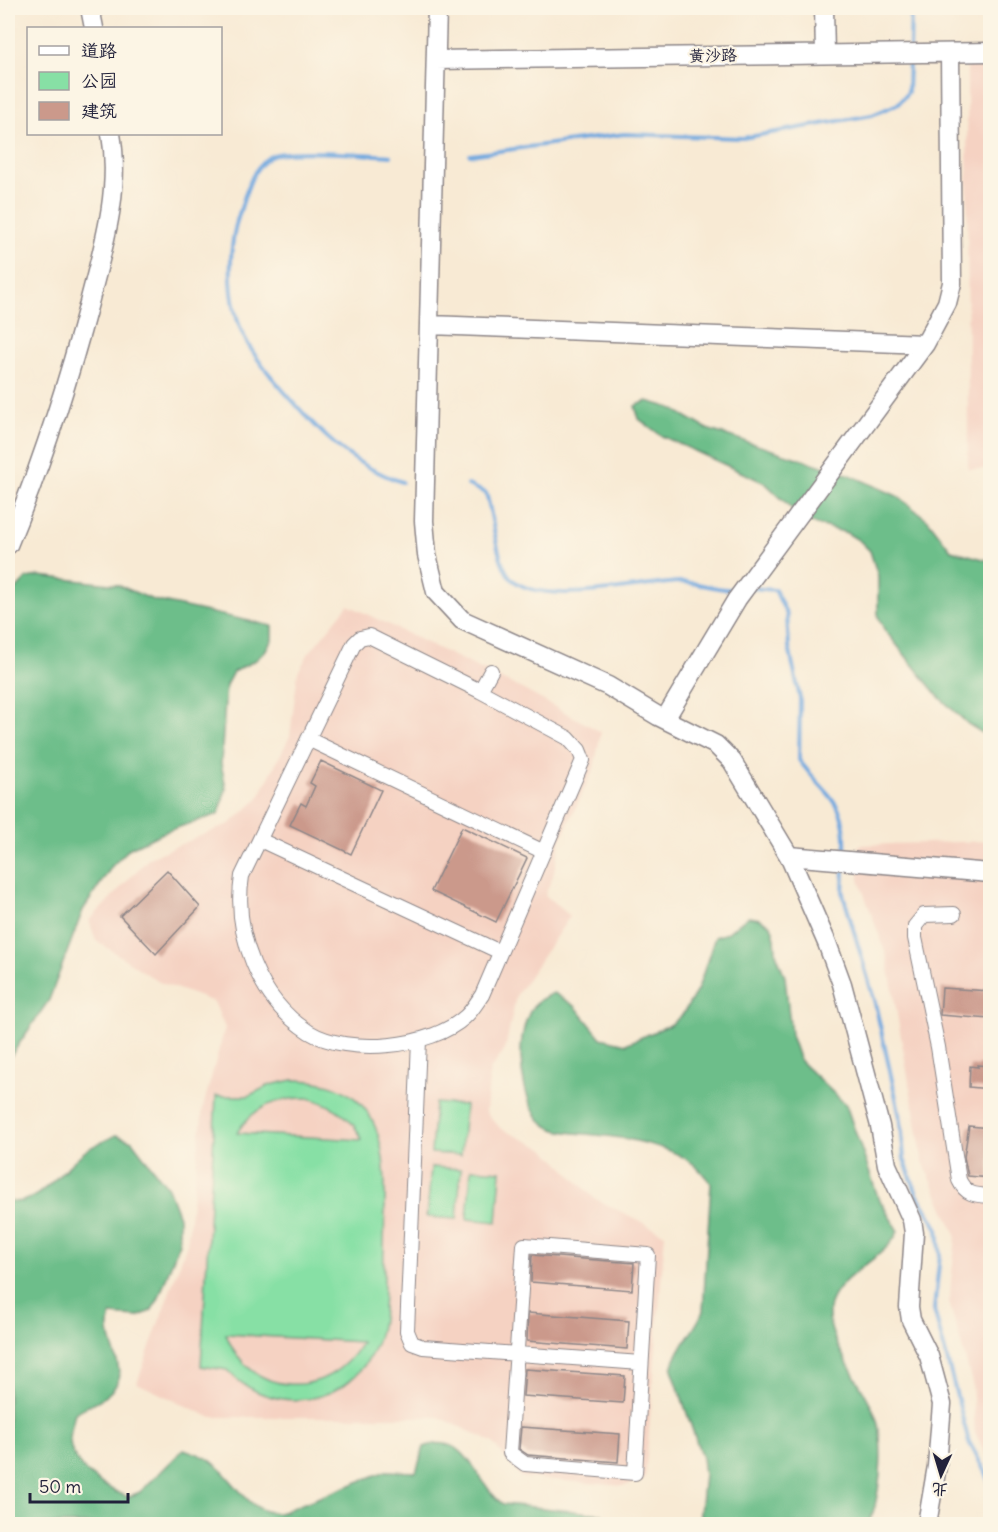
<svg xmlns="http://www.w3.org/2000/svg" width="998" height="1532" viewBox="0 0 998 1532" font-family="Delius,'LXGW WenKai TC',sans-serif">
<rect width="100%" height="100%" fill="#fcf5e5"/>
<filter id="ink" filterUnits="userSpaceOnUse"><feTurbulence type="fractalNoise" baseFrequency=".0167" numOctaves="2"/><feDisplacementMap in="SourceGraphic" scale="12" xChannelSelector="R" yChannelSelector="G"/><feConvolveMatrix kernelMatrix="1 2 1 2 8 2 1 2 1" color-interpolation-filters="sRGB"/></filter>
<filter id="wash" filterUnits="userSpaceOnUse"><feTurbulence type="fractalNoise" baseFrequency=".008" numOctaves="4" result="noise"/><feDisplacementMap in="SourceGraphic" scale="24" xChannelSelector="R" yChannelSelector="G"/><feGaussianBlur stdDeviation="1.35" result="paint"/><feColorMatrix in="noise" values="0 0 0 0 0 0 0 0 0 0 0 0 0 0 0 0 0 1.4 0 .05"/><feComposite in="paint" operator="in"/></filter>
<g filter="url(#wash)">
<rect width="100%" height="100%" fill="#f8ead4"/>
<path fill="#f5d2c2" d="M967 58H990V469H968Z
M348 605 518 687 601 732 594 768 561 839 553 876 545 895 570 916 516 996 505 1050 490 1070 486 1112 501 1129 545 1149 594 1198 665 1234 645 1479 624 1486 521 1477 492 1442 439 1417H210L137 1383 187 1244 203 1107 225 1028 214 1002 159 982 96 940 89 921 149 858 231 823 258 799 290 736 298 672 309 653Z
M990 841V1462L975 1433 972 1382 949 1302 956 1235 923 1162 887 957 859 880V845Z"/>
<path fill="#87e0a5" stroke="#548170" stroke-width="1.5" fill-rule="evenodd" d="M293 1080C399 1080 385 1175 384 1249 383 1279 387 1315 376 1344 352 1407 271 1418 227 1370L201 1366 216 1096H248L270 1085ZM308 1098C331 1104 353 1117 362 1140L237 1133C252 1107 279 1097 308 1098ZM226 1334 361 1342V1343C329 1401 249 1398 226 1334Z
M435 1103 465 1105 461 1155 431 1153Z
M431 1167 461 1169 457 1219 427 1217Z
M471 1169 501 1171 497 1222 467 1219Z"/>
<path fill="#6dbe8a" stroke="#487062" stroke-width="1.5" d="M647 401 671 408 707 429 850 475 897 496 928 520 951 550 990 561V738L968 724 937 695 884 629 878 616V576L870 551 860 541 847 533 805 521 765 483 662 436 639 419 635 406Z
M39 576 118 585 153 600 272 626V640L265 651 256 660 233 672 226 685 221 764 226 788 219 814 167 831 130 848 112 866 83 910 49 1000 8 1060V598L27 578Z
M748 917 760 919 771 925 775 938 776 953 785 977 791 1035 800 1061 846 1105 878 1197 898 1231C888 1257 846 1270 832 1299 815 1334 871 1388 878 1425 884 1454 880 1497 869 1524H699L704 1474 702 1458 672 1369C677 1347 695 1332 703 1311L711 1183C705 1177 699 1168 692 1163 670 1146 624 1137 596 1135 582 1133 564 1134 551 1128 524 1116 517 1059 523 1033 527 1012 534 1000 554 993L575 1006 601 1038 626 1044 672 1024 683 1014 698 989 715 937 727 933Z
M116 1135 132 1141 168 1188 179 1217V1243L158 1300 151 1311 137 1317 111 1315C100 1344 136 1372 108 1394 99 1402 85 1406 75 1413 73 1421 70 1432 70 1440 71 1468 105 1488 128 1497L140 1492 184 1449C192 1452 203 1455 210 1460 235 1478 248 1515 279 1513L386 1471 416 1472 424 1447C468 1429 476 1485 503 1504L601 1514 614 1524H8V1201C39 1208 63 1166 87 1150 96 1144 107 1140 116 1135Z"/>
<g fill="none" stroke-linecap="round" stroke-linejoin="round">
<path stroke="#6fa8df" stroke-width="4" d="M910 49 911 8
M470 155 624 134 743 138 872 115 898 104 908 92 909 60
M391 156C370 155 283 147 269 157 252 169 247 189 241 208 226 249 226 311 251 349 264 370 281 388 297 406 329 442 355 466 402 482
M468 485 486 493C493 515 496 560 510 577 537 609 642 583 681 582 699 582 717 591 736 589
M752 588 775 590 787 615 789 647 800 699 799 760C829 800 848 799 845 857
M844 867 843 894 875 1003 901 1121 904 1159 917 1194 938 1229 940 1254 934 1310 969 1442 988 1477 990 1489"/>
</g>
<g id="blocks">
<path fill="#cb998b" d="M321 761 381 790 351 854 290 825 301 803 306 806 315 786 310 783Z
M462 827 527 858 496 922 431 891Z
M167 870 200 907 156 954 120 916Z
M942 988 990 991V1019L940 1015Z
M977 1065 990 1066V1089L969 1087 970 1066 978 1067Z
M969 1126 990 1128V1178L968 1176 964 1157Z
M532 1255 634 1263 632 1290 531 1282Z
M528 1313 629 1321 627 1349 527 1341Z
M525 1369 625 1376 623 1403 523 1396Z
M521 1427 620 1434 618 1462 528 1455 519 1449Z"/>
</g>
</g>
<g filter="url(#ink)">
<use href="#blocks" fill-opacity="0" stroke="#8d8688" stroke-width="1.5"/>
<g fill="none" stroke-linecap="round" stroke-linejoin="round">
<defs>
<path id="minor" d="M480 691 568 738 579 750 583 760 482 995C477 1002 472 1011 465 1017 431 1048 348 1056 309 1032 259 1000 233 934 242 876L354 644 360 638 369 636 480 691 491 671
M308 739 544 852
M260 840 500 952
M954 914 924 915 915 926V938L938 1047 959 1180C966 1195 975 1195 990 1196
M419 1040 407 1331 412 1343 423 1347 641 1363
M524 1245 648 1255 635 1473 525 1464 510 1453Z"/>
<path id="tertiary" d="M90 8 94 28
M437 8 424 521 427 555 436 592 462 620 608 686 658 716 716 745 732 761 789 856 827 943 842 984 880 1126 887 1165 912 1220 914 1233 909 1307 911 1320 929 1356 942 1404 937 1466 927 1524
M824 8 825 54
M436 60 990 52
M430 325 925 344
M8 545C41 466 67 386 89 303 103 248 121 191 111 134
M665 719 737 599 925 344 947 303 952 283 950 53
M789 856 990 873"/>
</defs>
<use href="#minor" stroke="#8d8688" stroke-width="16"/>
<use href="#tertiary" stroke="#8d8688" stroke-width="21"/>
<use href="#minor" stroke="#fff" stroke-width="14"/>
<use href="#tertiary" stroke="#fff" stroke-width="18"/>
</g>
</g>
<g text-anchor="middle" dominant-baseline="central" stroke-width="4.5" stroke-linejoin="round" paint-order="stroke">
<g font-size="16" fill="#22223b" stroke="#fcf5e5">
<text transform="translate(713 55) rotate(-1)">黄沙路</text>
</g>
</g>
<rect width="998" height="1532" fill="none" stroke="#fcf5e5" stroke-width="30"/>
<rect x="27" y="27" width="195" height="108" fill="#fcf5e5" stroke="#a5a1a1" stroke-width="1.5"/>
<rect x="39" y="46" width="30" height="9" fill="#ffffff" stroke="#a5a1a1" stroke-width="1.5"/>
<text x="81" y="57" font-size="18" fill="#22223b">道路</text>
<rect x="39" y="72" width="30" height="18" fill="#87e0a5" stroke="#a5a1a1" stroke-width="1.5"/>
<text x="81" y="87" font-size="18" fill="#22223b">公园</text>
<rect x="39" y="102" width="30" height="18" fill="#cb998b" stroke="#a5a1a1" stroke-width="1.5"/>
<text x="81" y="117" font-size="18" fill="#22223b">建筑</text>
<g transform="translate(941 1475) rotate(184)" stroke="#fcf5e5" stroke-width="4.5" paint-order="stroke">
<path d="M0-4.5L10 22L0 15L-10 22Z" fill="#22223b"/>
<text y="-9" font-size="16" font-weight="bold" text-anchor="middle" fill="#22223b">北</text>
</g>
<path d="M30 1493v9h98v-9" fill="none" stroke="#22223b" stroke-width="3"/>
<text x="39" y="1493" font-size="18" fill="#22223b" stroke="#fcf5e5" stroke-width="4.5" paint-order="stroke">50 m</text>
</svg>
